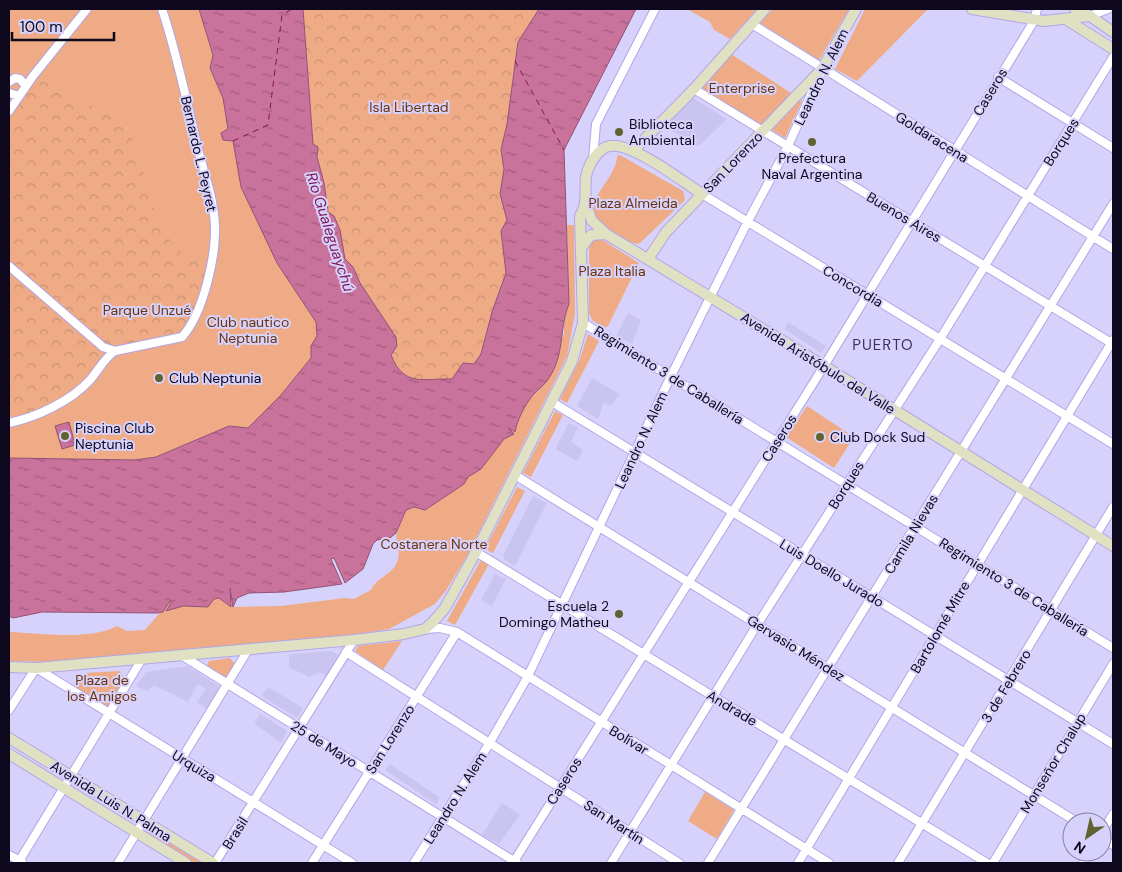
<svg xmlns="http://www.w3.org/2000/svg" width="1122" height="872" viewBox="0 0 1122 872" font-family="'DM Sans',sans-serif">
<defs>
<pattern id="forest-crowns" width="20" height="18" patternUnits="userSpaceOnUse" patternTransform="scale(1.25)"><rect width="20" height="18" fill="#eeab85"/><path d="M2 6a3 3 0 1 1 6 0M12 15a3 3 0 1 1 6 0" fill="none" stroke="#cb9272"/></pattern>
<pattern id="water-ripples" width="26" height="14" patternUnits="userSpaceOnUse" patternTransform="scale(1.25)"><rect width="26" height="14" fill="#c9729c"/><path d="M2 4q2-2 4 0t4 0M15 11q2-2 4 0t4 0" fill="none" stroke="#a25c7f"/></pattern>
</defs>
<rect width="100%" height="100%" fill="#d7d2fb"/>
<path fill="#cac4f1" d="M691 97 727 119 699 146 666 128Z
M628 313 641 320 632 344 616 336Z
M788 322 826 346 821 353 785 329Z
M592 378 619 394 611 406 604 402 598 419 577 406Z
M569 423 578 427 571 442 583 450 577 461 557 450 556 447Z
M533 496 547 503 515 566 505 560 503 555Z
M495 574 506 579 492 606 481 600Z
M332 651 338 655 326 676 320 672 309 677 289 667V654Z
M188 666 220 687 207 709 197 702 206 689 198 684 188 702 154 685 147 691 136 686 146 672Z
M268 687 303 708 297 718 262 696Z
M260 714 287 731 281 743 254 723Z
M390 764 439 797 437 805 385 770Z
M502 803 520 815 499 844 482 835Z"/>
<path fill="#eeab85" d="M9 9H199L213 55 210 68 224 98 228 129 221 133 223 140 233 141 237 164 277 263 316 322 317 336 311 346V358L281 395 248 428 229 426 156 457 135 460 9 458Z
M687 9H757L730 39 714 30 710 22Z
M773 9H849L819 60 760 23Z
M865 9 927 10 857 81 835 69Z
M731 54 791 93 761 125 705 92 702 85Z
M800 100 802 101 785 138 772 130Z
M620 155 683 191 685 200 639 244C628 243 619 236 611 230 569 206 617 183 617 156Z
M567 225H574L575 314 567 356 468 554 447 589 435 604 389 629 311 641 46 662 9 661V632C41 633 88 641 117 626L127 631 145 630 170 601 171 603 166 610 183 606 208 607 214 599 220 598 230 607 229 588H231L234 607 281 606 345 598 354 599 371 590C377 577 392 575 397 562 402 552 394 541 397 532 399 524 404 517 406 510L414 507 425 510 464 484 468 477 481 469 504 438 514 433 508 428 515 432C517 418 527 400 539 390L564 334V315L569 304Z
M594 239H601L639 263 608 326 604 328 592 320 589 313V248Z
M588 334 599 341 567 403 560 399 580 359Z
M807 406 854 437 834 468 786 437Z
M555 411 563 415 531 477 523 473Z
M517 487 525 491 493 553 485 549Z
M481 560 489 564 455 625 447 621Z
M402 641 383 670 355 651 358 646Z
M230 658 235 664 226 677 207 666 209 661Z
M120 671 125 680 109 706 105 707 75 688 84 673Z
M705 792 734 810 717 839 688 821Z
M149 829 202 862 201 863H195L146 833Z"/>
<path fill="url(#forest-crowns)" d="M303 9H539L518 42 507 124 501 150 504 169 500 194 507 220 502 231 506 273 492 312 481 354 474 364 463 363 452 379C424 378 404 388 391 355L397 346 396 337 360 283 353 267 344 259 325 203 324 183 317 157 318 148 313 144Z
M33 76 122 121C132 134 136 148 141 163 154 210 159 248 209 268L205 287 182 337 107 356 95 374 59 403 9 423V111Z"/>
<path fill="url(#water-ripples)" stroke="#915276" d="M199 9H303L313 144 318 147 317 157 324 183 328 212 334 216 340 230 345 259 353 267 360 283 396 337 397 346 391 355C404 388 424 378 452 379L463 363 474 364 481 354 492 312 506 273 501 231 507 220 500 194 504 169 501 150 507 124 518 42 539 9H636L564 150 569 304C559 328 565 354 549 378 545 385 538 389 533 395 525 405 517 420 515 432L508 428 514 434 504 439 481 469 468 477 464 484 425 510 414 507 406 510 396 533 390 538 377 540 373 544 363 569 345 583 334 558 331 559 342 584 284 592 249 593 237 598 233 607 230 588 231 607 219 598 214 599 208 607 183 606 166 611 171 603 170 601 163 612 157 613 42 612 13 618 9 616V458L135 460 156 457 229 426 248 428 281 395 311 358V346L317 336 316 322 277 263 241 187 233 141 223 140 221 133 228 129 223 98 210 68 213 55Z
M69 422 75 445 62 449 55 426Z"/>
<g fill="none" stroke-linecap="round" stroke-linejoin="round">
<path stroke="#7f1553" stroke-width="1" stroke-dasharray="6 5" stroke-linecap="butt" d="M515 61 564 150
M233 141 268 125 282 15 292 9"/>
<defs>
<path id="minor" d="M1090 16 1108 9
M752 24 1113 249
M998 77 1113 148
M9 82 15 78 20 79 26 86
M694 89 1113 344
M9 93 19 96
M9 111 33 76 87 9
M593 159 596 124 655 9
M702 194 1113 444
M9 266 103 347 115 351
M583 323 1113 648
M552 402 1113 744
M9 423C37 417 71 401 90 380 99 370 104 358 115 351L182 337C203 314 216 257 215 226 214 199 204 174 198 149 187 102 177 54 162 9
M515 475 1077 822
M476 552 987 863
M425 629 440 628 457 632 829 863
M346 652 679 863
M181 655 517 863
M9 710 36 668 352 863
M1102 832 1113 814
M1102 838 1113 845
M9 855 22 862
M18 863 142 659
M118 863 248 650
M215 863 354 640
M312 863 457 632
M414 863 489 744 527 678 671 376 748 221 788 146 821 72
M513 863 824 366 1034 21 1037 9
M611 863 757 625 940 339 1113 57
M708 863 1113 204
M798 863 1113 340
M898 863 1113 507
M993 863 1113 664
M1083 863 1090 852"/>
<path id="secondary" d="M972 9 1044 21 1090 16
M1075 9 1090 16 1113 32
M1067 20 1113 49
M633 151 694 89 765 9
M585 203 592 221 606 234 824 366 1113 546
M581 248 591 235 606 234
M648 259 666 232 822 69 856 9
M9 667 36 668 354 640 404 634 425 629 433 622 445 608 476 552 572 361 583 323 580 216C582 212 585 207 585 202 587 190 583 178 589 167 592 159 601 147 610 146 632 142 683 182 702 194
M9 738 213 863
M9 754 186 863"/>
</defs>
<use href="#minor" stroke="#b0a6e8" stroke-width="10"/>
<use href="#secondary" stroke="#b0a6e8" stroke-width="12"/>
<use href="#minor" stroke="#fff" stroke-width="8"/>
<use href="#secondary" stroke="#e0e0c3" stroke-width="10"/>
</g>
<g fill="#60622f" stroke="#d7d2fb" stroke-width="2">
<circle cx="619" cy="132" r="5"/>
<circle cx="812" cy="142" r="5"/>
<circle cx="159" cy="378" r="5"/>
<circle cx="65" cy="436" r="5"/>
<circle cx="820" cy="437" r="5"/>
<circle cx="619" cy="614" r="5"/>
</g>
<g text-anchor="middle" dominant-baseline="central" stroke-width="4" stroke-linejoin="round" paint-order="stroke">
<g font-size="14" fill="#0d081e" stroke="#d7d2fb">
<text transform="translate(821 77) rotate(-64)">Leandro N. Alem</text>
<text transform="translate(990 92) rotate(-59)">Caseros</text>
<text transform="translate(932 137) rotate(32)">Goldaracena</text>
<text transform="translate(1061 142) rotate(-58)">Borques</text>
<text transform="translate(199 154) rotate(77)">Bernardo L. Peyret</text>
<text transform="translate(733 162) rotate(-46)">San Lorenzo</text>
<text transform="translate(904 217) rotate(31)">Buenos Aires</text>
<text transform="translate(853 286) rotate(31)">Concordia</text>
<text transform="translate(818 363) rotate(32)">Avenida Aristóbulo del Valle</text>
<text transform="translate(669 375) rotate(32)">Regimiento 3 de Caballería</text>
<text transform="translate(779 438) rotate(-58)">Caseros</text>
<text transform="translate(641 440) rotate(-65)">Leandro N. Alem</text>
<text transform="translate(846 485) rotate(-58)">Borques</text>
<text transform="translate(911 534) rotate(-59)">Camila Nievas</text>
<text transform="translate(832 573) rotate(31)">Luis Doello Jurado</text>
<text transform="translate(1014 587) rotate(32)">Regimiento 3 de Caballería</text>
<text transform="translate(940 627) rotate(-60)">Bartolomé Mitre</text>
<text transform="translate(796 648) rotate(32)">Gervasio Méndez</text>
<text transform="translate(1006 686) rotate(-59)">3 de Febrero</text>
<text transform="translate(732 708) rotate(31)">Andrade</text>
<text transform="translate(390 739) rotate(-58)">San Lorenzo</text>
<text transform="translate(629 740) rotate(31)">Bolívar</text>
<text transform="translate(324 744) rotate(32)">25 de Mayo</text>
<text transform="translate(1053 763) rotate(-59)">Monseñor Chalup</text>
<text transform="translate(194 766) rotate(31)">Urquiza</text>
<text transform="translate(564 781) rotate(-58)">Caseros</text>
<text transform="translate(455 798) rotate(-58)">Leandro N. Alem</text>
<text transform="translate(111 801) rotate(32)">Avenida Luis N. Palma</text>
<text transform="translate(614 822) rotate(33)">San Martín</text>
<text transform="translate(235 833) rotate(-58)">Brasil</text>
</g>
<g font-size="14" fill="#6a340f" stroke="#d7d2fb">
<text x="742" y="88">Enterprise</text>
<text x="409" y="107">Isla Libertad</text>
<text x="633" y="203">Plaza Almeida</text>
<text x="612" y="271">Plaza Italia</text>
<text x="147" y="310">Parque Unzué</text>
<text x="248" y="322">Club nautico<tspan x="248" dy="16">Neptunia</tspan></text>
<text x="434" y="544">Costanera Norte</text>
<text x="102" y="680">Plaza de<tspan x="102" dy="16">los Amigos</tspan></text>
</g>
<g font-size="14" fill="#0d081e" stroke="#d7d2fb" text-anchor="start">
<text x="629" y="124">Biblioteca<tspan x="629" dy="16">Ambiental</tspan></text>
<text x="812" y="158" text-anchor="middle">Prefectura<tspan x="812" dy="16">Naval Argentina</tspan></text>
<text x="169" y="378">Club Neptunia</text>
<text x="75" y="428">Piscina Club<tspan x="75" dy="16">Neptunia</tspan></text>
<text x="830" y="437">Club Dock Sud</text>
<text x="609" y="606" text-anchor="end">Escuela 2<tspan x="609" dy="16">Domingo Matheu</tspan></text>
</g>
<g font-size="15" font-style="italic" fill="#7f1553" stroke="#d7d2fb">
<text transform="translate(330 232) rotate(72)">Río Gualeguaychú</text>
</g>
<g font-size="15" letter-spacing="1" fill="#3c3067" stroke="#d7d2fb">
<text x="883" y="345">PUERTO</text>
</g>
</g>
<rect width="1122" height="872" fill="none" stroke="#0d081e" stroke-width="20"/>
<g transform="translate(1087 837) rotate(214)"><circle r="24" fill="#d7d2fb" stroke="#8681a3"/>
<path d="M0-4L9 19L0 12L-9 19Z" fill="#60622f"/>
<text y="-8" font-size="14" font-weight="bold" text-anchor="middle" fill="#0d081e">N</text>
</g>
<path d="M12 32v8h102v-8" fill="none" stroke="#0d081e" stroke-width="2.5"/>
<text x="20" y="32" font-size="15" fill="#0d081e" stroke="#d7d2fb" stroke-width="4" paint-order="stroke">100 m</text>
</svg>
